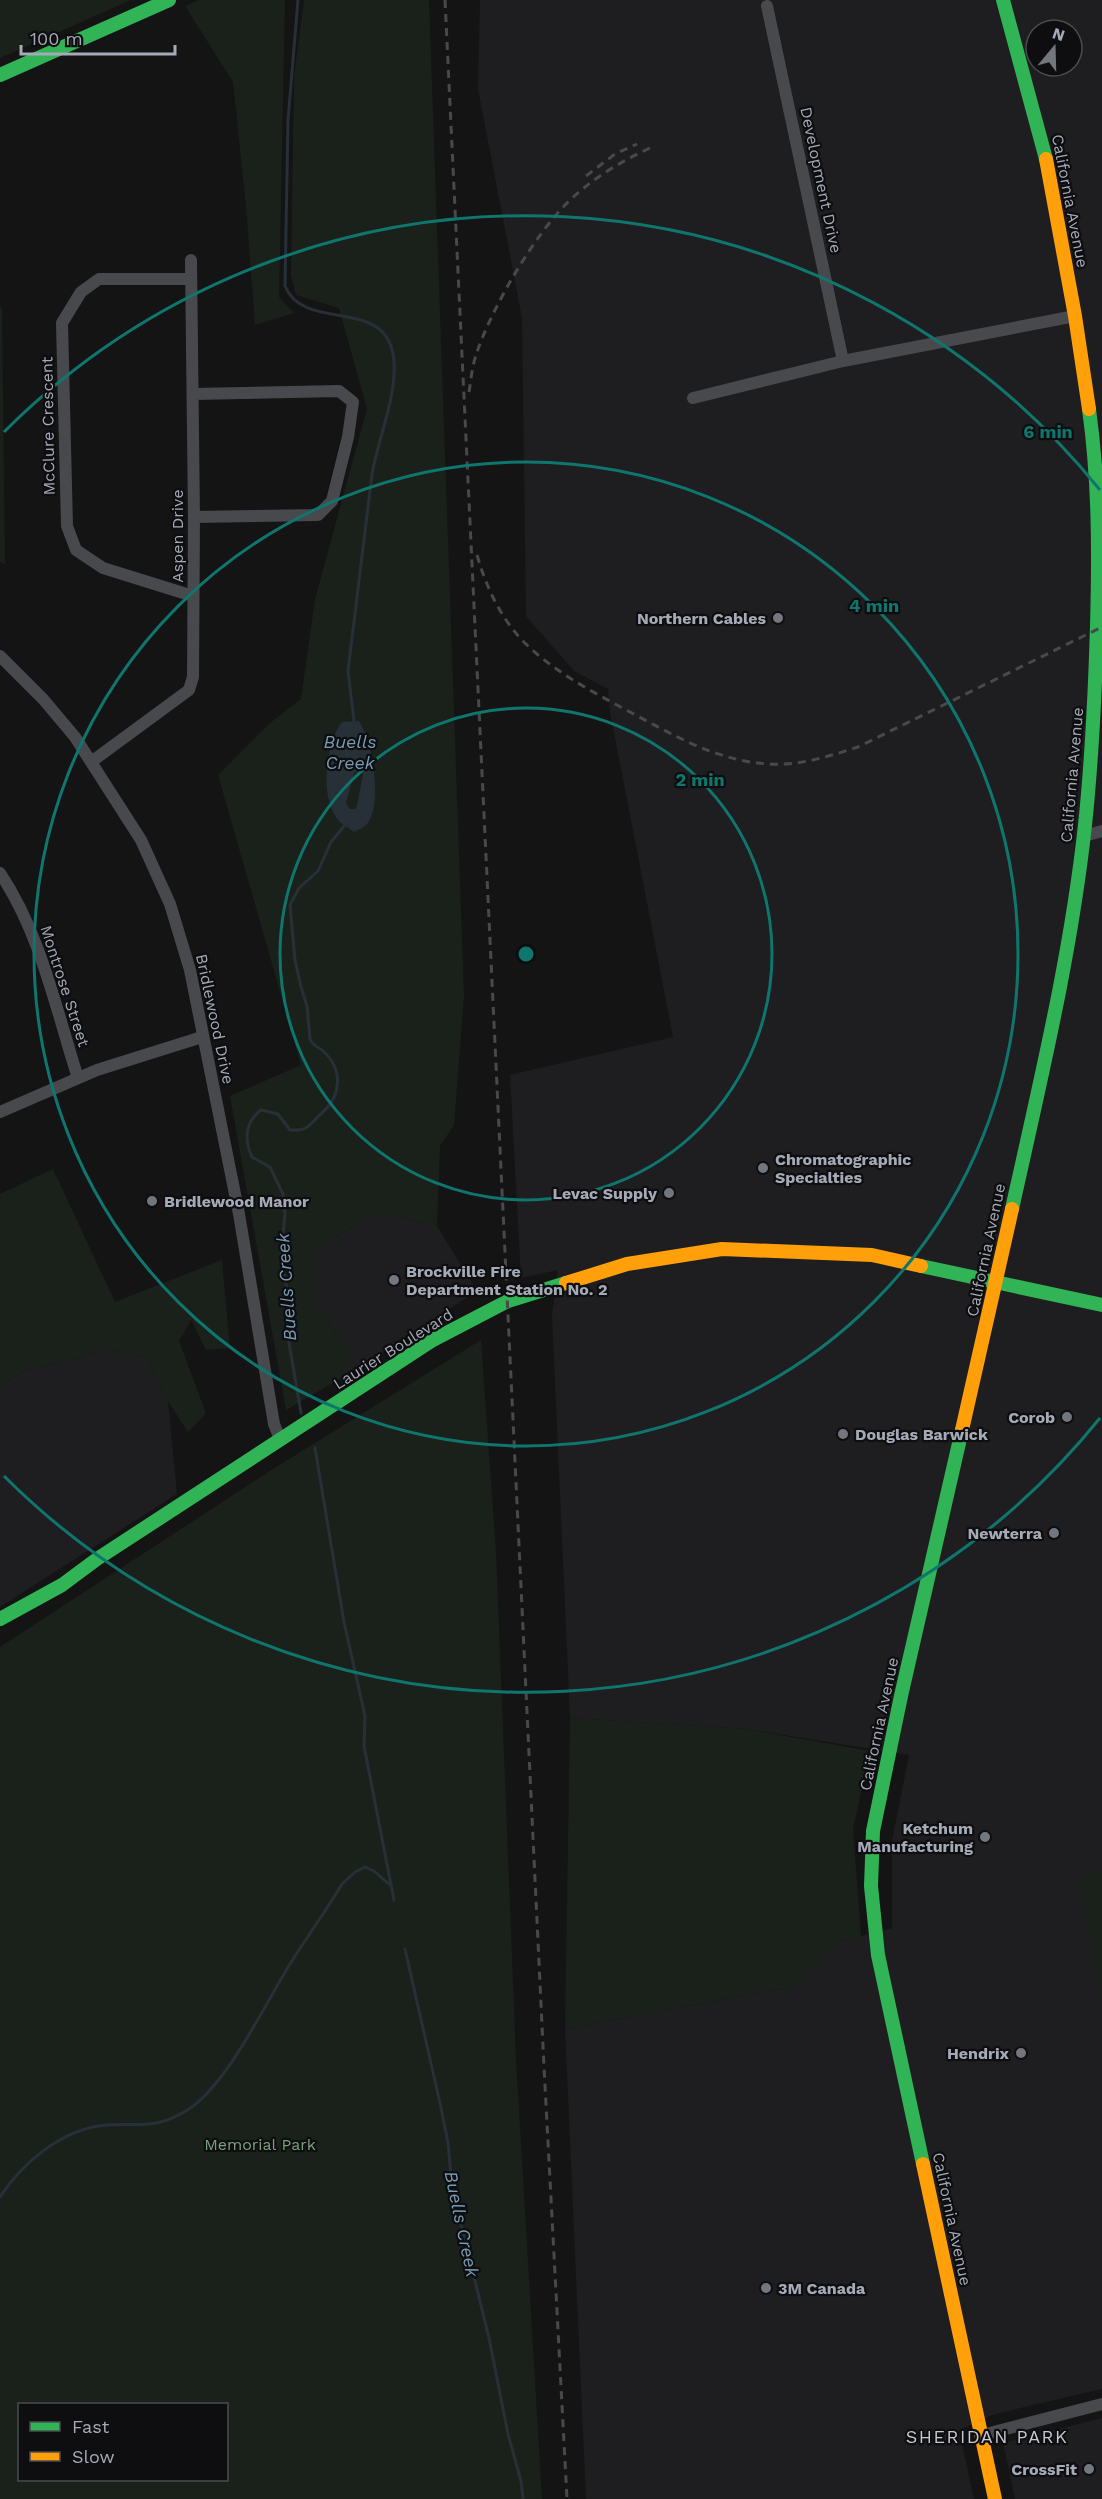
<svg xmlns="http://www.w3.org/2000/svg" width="1102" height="2499" viewBox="0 0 1102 2499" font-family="'Work Sans',sans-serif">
<rect width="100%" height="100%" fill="#141414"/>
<path fill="#1e1e20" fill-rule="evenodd" d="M480 0H1102V2389L995 2414 959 2430 974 2499H586L565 2029 790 1987 838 1942 892 1928V1841L909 1755 747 1729 570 1718 552 1315 558 1270 521 1278 510 1075 673 1037 610 712 608 689 574 671 526 616 522 318 478 89ZM1036 30H1072V66H1036Z
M372 1216H396L437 1226 477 1291 357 1369 312 1297V1251Z
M106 1348 147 1358 168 1401 177 1494 0 1607V1387L25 1370 66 1361Z
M1102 2418V2499H1015L1003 2443Z"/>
<path fill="#1a211b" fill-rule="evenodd" d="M0 0H131L0 58Z
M199 0H285L279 297 294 313 255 325 246 206 233 82 185 6Z
M304 0H429L464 996 454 1125 440 1146 437 1226 396 1216H372L312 1251V1297L357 1369 286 1410 230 1096 301 1065 218 775 270 723 301 699 315 599 367 409 339 308 296 295 291 276 294 77Z
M2 307 5 565 0 561V308Z
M53 1169 115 1302 222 1260 230 1348 206 1350 191 1320 179 1341 206 1413 188 1432 168 1401 147 1358 106 1348 66 1361 25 1370 0 1387V1194Z
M481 1340 496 1552 516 2059 542 2499H0V1647L273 1469ZM20 2404H226V2480H20Z
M570 1718 747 1729 870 1751 853 1829 861 1936 838 1942 790 1987 565 2029Z
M1102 1868V1999L1078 1881Z"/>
<path fill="#273036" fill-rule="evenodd" d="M359 721C372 742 382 799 369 821 366 827 360 829 354 832 349 828 343 825 339 821 319 799 325 744 342 722ZM360 769 363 774 357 806 355 809H350L346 803 354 773Z"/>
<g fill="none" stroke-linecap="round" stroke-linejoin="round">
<path stroke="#273036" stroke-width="3" d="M298 0 288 120 285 286C306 337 400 289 394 375 392 408 378 441 372 474L348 671 354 721
M301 1413 288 1337V1296L281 1255 285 1214 283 1194 270 1167 252 1157C244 1140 245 1122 261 1110L278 1114 290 1130C310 1131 308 1125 322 1113 341 1096 344 1070 323 1051 318 1047 313 1046 310 1039L307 1006 301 987 295 960 290 905 299 888 318 871 331 842 345 825
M315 1448 344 1622 365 1716 364 1746 394 1900
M405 1949 440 2103 448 2143 452 2187 489 2338 508 2434 521 2481 523 2499
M0 2197C23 2162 62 2129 106 2125 141 2123 156 2130 189 2109 228 2083 265 2004 290 1964 307 1937 326 1911 342 1884L355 1872 365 1867 374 1871 391 1886"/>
<path stroke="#48494d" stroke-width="12" d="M767 6 843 361
M191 279H99L81 292 62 323 67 526 76 550 103 568 193 596
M193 394 339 391 353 402 348 437 332 501 318 515 194 517
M693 398 843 361 1075 316
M0 656 43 699 75 737 141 840 170 904 190 970 239 1214 274 1424 280 1439
M91 762 189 690 193 677 194 517 191 260
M1084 836 1102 831
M0 873C41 934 56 1010 78 1078
M0 1112 97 1070 202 1037
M982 2435 1102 2404"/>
<path stroke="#30b455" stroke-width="14" d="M1003 0 1046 159
M0 75 169 0
M1012 1209C1040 1082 1071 955 1085 825 1092 759 1095 693 1097 626 1099 553 1099 481 1089 409
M921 1266 1102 1305
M0 1619 62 1585 97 1559 433 1340 508 1301 566 1283
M923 2164 878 1955 871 1886 873 1831 901 1696 962 1430"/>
<path stroke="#ff9f0a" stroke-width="14" d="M1046 159 1075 316 1089 409
M566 1283 627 1264 722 1249 872 1255 921 1266
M962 1430 1012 1209
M923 2164 995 2499"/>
<path stroke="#48494c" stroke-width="3" stroke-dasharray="8 6" stroke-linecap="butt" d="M445 0 544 2067 567 2499
M586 176 615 154 637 144
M469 392C471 380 472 367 476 355 491 309 534 235 569 201 593 178 620 162 650 148
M477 555C486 586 499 615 521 639 552 671 591 691 630 712 675 736 717 761 769 764 799 766 830 756 858 747L1102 627"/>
</g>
<g fill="none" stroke="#0f766e" stroke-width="3">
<circle cx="526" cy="954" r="246"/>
<circle cx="526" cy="954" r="492"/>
<path d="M1100 1418A738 738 0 0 1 4 1476M4 432A738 738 0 0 1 1100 490"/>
</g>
<g fill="#72767d" stroke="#0e0e10" stroke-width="2">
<circle cx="778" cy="618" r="6"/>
<circle cx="763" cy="1168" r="6"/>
<circle cx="669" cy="1193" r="6"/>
<circle cx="152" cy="1201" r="6"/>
<circle cx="394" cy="1280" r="6"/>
<circle cx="1067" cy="1417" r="6"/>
<circle cx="843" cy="1434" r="6"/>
<circle cx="1054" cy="1533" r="6"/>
<circle cx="985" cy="1837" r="6"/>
<circle cx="1021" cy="2053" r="6"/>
<circle cx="766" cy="2288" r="6"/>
<circle cx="1089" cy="2469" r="6"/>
</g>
<g text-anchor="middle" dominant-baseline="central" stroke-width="4.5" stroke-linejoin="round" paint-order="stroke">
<g font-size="16" fill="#a4aab6" stroke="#0e0e10">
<text transform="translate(821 180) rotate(78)">Development Drive</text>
<text transform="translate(1070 201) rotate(79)">California Avenue</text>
<text transform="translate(48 426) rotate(-91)">McClure Crescent</text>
<text transform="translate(177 536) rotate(-90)">Aspen Drive</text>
<text transform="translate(1072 775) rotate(-85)">California Avenue</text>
<text transform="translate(65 986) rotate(72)">Montrose Street</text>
<text transform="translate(215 1019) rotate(78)">Bridlewood Drive</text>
<text transform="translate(986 1250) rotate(-78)">California Avenue</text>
<text transform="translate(393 1349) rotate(-32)">Laurier Boulevard</text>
<text transform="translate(879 1724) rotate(-78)">California Avenue</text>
<text transform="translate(952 2219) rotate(78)">California Avenue</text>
</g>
<g font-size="16" font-weight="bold" fill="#a4aab6" stroke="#0e0e10" text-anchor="end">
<text x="766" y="618">Northern Cables</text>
<text x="775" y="1159" text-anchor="start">Chromatographic<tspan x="775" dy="18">Specialties</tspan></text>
<text x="657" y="1193">Levac Supply</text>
<text x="164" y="1201" text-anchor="start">Bridlewood Manor</text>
<text x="406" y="1271" text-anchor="start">Brockville Fire<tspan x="406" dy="18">Department Station No. 2</tspan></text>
<text x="1055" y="1417">Corob</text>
<text x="855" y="1434" text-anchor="start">Douglas Barwick</text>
<text x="1042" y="1533">Newterra</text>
<text x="973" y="1828">Ketchum<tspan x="973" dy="18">Manufacturing</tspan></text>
<text x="1009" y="2053">Hendrix</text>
<text x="778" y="2288" text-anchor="start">3M Canada</text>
<text x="1077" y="2469">CrossFit</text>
</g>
<g font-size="16" fill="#7aa27a" stroke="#0e0e10">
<text x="260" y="2144">Memorial Park</text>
</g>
<g font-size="18" font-style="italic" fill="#799bb3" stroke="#0e0e10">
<text x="350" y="741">Buells<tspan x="350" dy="21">Creek</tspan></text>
<text transform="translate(286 1287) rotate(-94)">Buells Creek</text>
<text transform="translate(462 2224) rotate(78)">Buells Creek</text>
</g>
<g font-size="18" letter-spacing="1.5" fill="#c5c9d2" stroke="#0e0e10">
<text x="987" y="2436">SHERIDAN PARK</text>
</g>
</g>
<circle cx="526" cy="954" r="9" fill="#0f766e" stroke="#0e0e10" stroke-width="3"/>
<g font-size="18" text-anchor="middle" font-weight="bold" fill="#0f766e" stroke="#0e0e10" stroke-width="4.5" stroke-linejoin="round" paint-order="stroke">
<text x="1048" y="438">6 min</text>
<text x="874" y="612">4 min</text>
<text x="700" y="786">2 min</text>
</g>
<rect x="18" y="2403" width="210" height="78" fill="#0e0e10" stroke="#4a4c52" stroke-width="1.5"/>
<rect x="30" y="2422" width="30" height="9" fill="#30b455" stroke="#4a4c52" stroke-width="1.5"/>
<text x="72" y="2433" font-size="18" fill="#a4aab6">Fast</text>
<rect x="30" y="2452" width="30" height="9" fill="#ff9f0a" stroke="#4a4c52" stroke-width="1.5"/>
<text x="72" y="2463" font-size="18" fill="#a4aab6">Slow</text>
<g transform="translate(1054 48) rotate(19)"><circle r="28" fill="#0e0e10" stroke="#4a4c52" stroke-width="1.5"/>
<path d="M0-4.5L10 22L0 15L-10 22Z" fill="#72767d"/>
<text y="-9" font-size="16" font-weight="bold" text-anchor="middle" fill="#a4aab6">N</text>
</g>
<path d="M21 45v9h154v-9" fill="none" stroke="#a4aab6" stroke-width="3"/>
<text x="30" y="45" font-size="18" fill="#a4aab6" stroke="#0e0e10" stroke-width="4.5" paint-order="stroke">100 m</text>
</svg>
